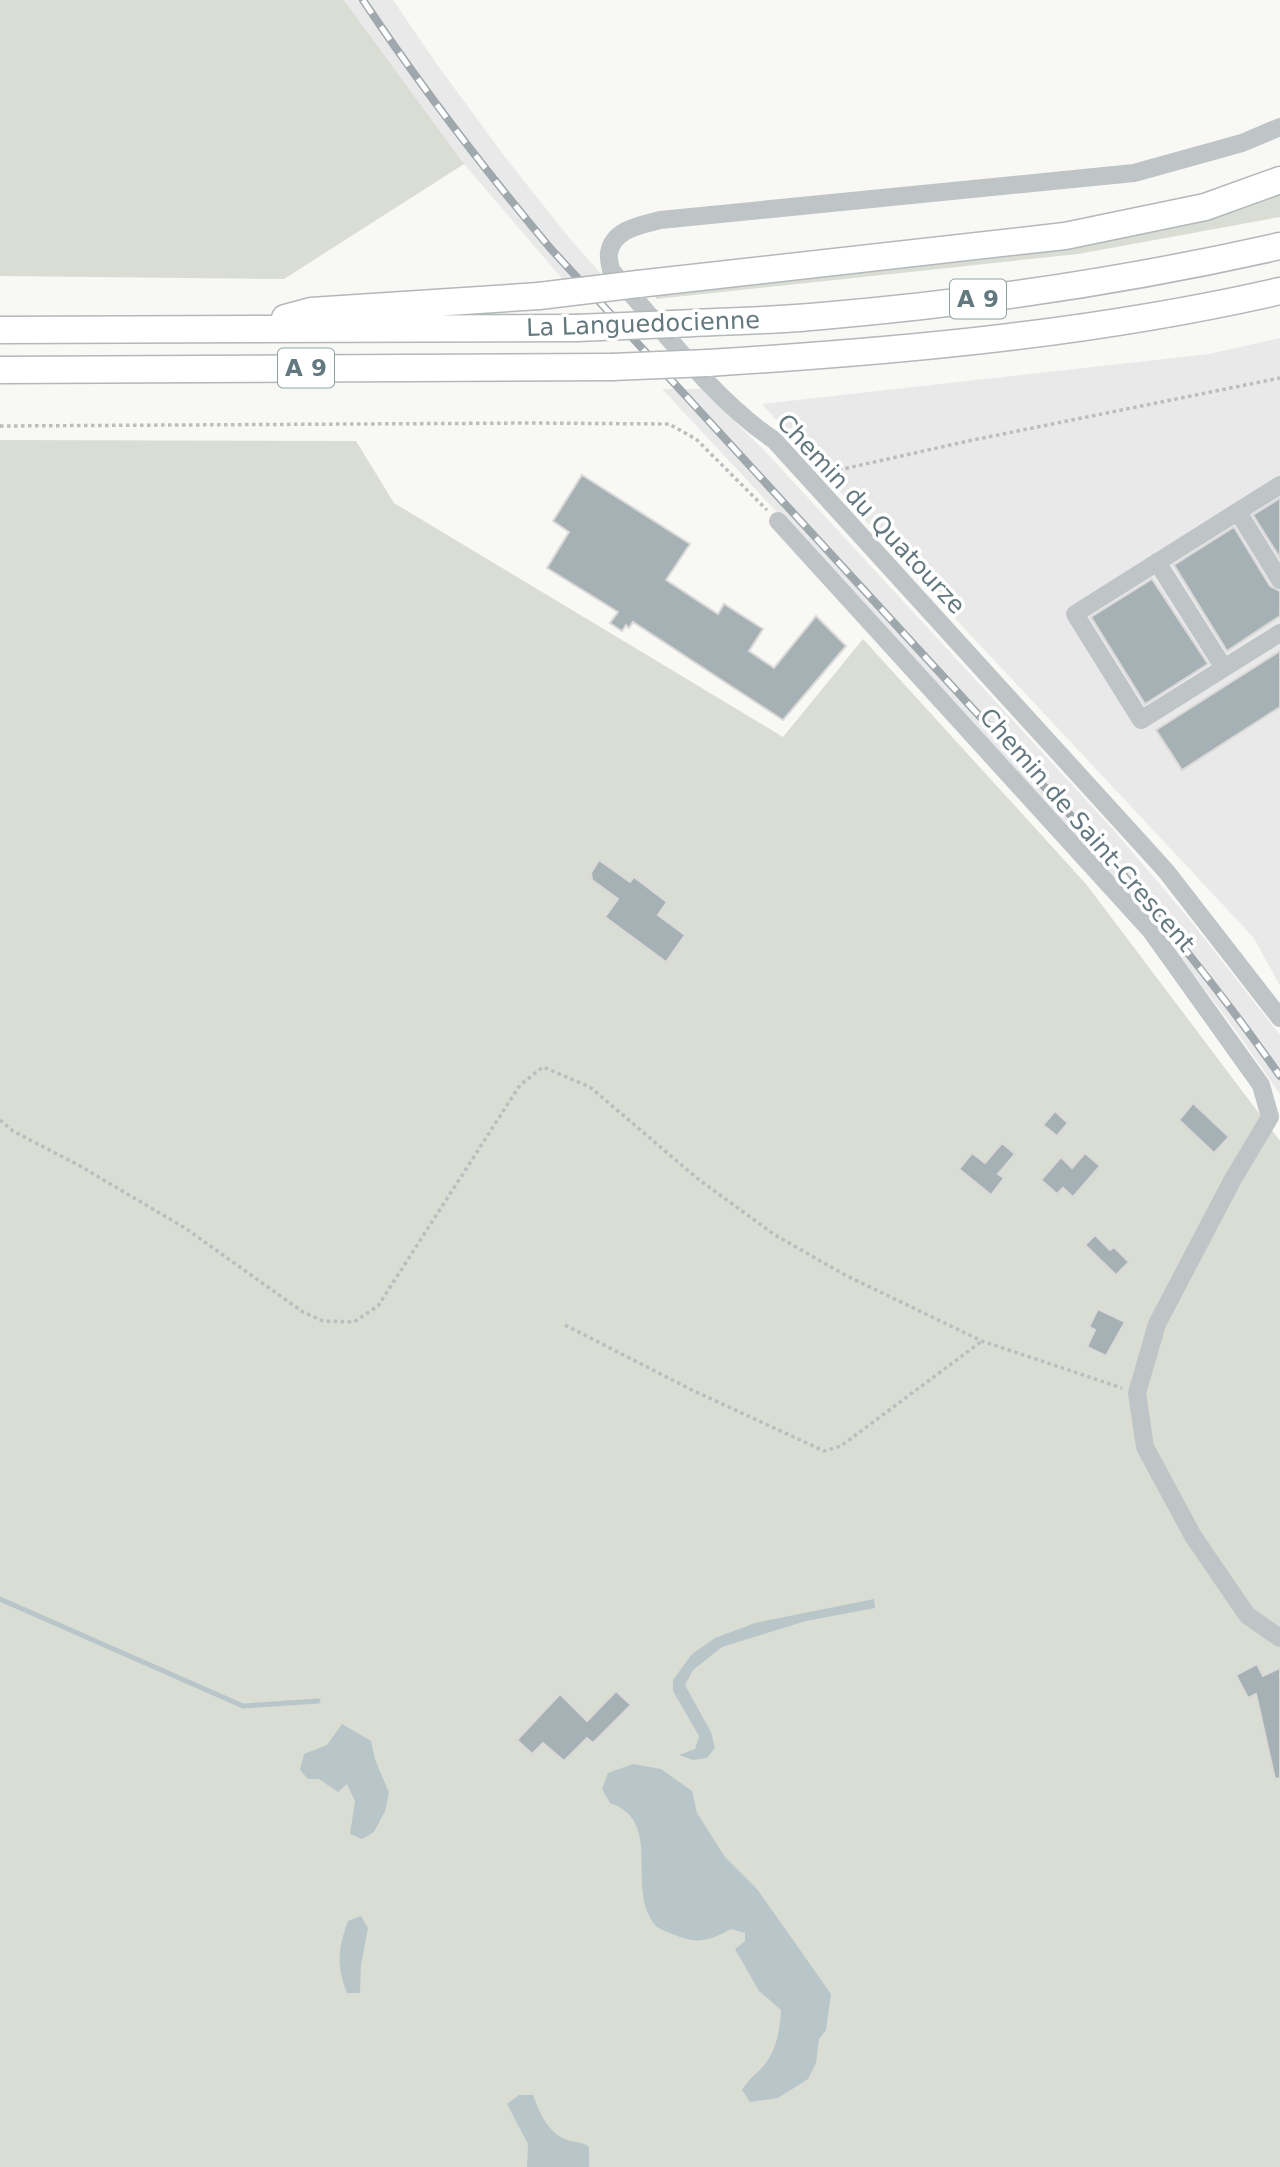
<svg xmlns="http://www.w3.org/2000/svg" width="1280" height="2167" viewBox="0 0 1280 2167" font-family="'DejaVu Sans',sans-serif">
<rect width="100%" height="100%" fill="#f8f8f5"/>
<path fill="#e9e9e9" d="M344 0H393L436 63 505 157 570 239 603 276 564 281 464 164Z
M1280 338V986L1254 938 907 567 762 404 1209 354Z
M662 389H701L763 449 1111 827 1186 915 1280 1035V1094L1233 1027 1165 937 996 747Z"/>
<path fill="#d9ddd4" d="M0 0H344L464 164 284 279 0 276Z
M1280 189V217L1078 254 656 299 654 290Z
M0 440 356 441 394 503 783 737 863 639 1086 884 1280 1141V2167H0Z"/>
<path fill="#b9c6c9" d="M874 1599 875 1608 806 1621 722 1647 693 1670 685 1685 711 1732 715 1748 707 1758 693 1760 679 1755 695 1749 699 1736 673 1691V1680L692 1654 715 1638 755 1623Z
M342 1724 371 1741 375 1759 389 1793 385 1811 374 1832 362 1839 350 1834 355 1801 347 1784 338 1792 319 1779H308L300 1770 304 1754 327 1745Z
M633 1764 661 1769 692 1791 697 1813 725 1857 757 1889 831 1994 826 2030 819 2039 816 2063 808 2079 778 2098 750 2102 742 2090C750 2077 757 2074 765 2064 777 2049 780 2029 781 2010L759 1991 735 1949 745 1941V1933L731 1929C711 1940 698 1945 675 1935 670 1933 660 1930 656 1926 624 1889 665 1822 610 1803L602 1789 608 1773Z
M361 1916 368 1928 361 1965 360 1993H347C336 1965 338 1949 348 1921Z
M519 2095H533C539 2112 548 2133 567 2140 576 2143 582 2141 589 2147V2167H527L528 2144 507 2104Z"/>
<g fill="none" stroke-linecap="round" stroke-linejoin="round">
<path stroke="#b9c6c9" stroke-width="5" d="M0 1599 243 1706 318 1701"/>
</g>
<path fill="#a6b1b5" stroke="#dad9d8" stroke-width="2" d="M582 475 690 544 666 580 718 614 724 604 763 629 749 651 774 668 816 616 846 646 783 720 633 622 629 628 626 625 622 631 610 623 618 612 547 568 569 532 553 521Z
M1280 498V558L1253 515Z
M1234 527 1270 586 1280 591V616L1227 651 1174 565Z
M1152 579 1208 664 1145 704 1091 617Z
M1280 651V707L1182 770 1156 730Z
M599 860 630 882 634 877 667 902 658 915 685 935 666 962 605 917 618 899 592 880 591 873Z
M1193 1103 1229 1137 1214 1153 1179 1120Z
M1055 1111 1068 1123 1057 1136 1043 1125Z
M1002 1143 1015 1154 998 1174 1004 1178 991 1195 959 1169 972 1153 985 1163Z
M1085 1153 1100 1166 1073 1197 1063 1188 1057 1194 1041 1180 1061 1157 1072 1168Z
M1095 1235 1110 1250 1114 1247 1129 1262 1116 1275 1085 1245Z
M1098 1309 1125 1322 1106 1356 1087 1347 1095 1330 1089 1327Z
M1257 1664 1263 1676 1280 1668V1778L1275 1779 1256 1694 1248 1698 1236 1675Z
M616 1691 631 1705 593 1743 587 1738 564 1761 543 1743 532 1754 517 1740 560 1694 587 1721Z"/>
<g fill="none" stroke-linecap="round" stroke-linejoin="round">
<defs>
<path id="highway" d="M638 284 1065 236 1205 207 1280 180
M285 318 311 311 539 296
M673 324C722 321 772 321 822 316 975 303 1130 280 1280 246
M0 330 576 328
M708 363C900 351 1092 334 1280 291
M0 370 612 367"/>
</defs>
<use href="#highway" stroke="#b3b8ba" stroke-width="29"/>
<path stroke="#babebf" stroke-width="3.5" stroke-dasharray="3.5 3.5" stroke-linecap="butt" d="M0 426 532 423 669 424 696 439 767 510
M825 473 973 440 1280 378
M0 1120 13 1131 80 1166 185 1228 303 1312 323 1321 354 1322 378 1306 520 1085 543 1067 590 1087 698 1179 775 1235 845 1275 982 1341 1122 1388
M565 1325 692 1390 824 1451 841 1446 982 1341"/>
<path stroke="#bfc5c7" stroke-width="18" d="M1280 127 1242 143 1134 173 660 220C641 225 613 229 609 253 608 257 610 265 611 270 661 327 711 398 774 440L1166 871 1280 1018
M1280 485 1075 614 1141 720 1280 633
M1238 512 1280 580
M778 521 1151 931 1261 1085 1270 1117 1233 1179 1157 1324 1137 1393 1145 1447 1193 1536 1247 1615 1280 1638
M1157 562 1224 668"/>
<use href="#highway" stroke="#fff" stroke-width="26"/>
<defs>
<path id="rail" d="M363 0C421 87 484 169 551 249L1096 843C1161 918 1223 994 1280 1076"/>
</defs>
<use href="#rail" stroke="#9fa8ac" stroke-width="8"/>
<use href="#rail" stroke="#fff" stroke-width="5" stroke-dasharray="16" stroke-linecap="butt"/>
<defs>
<path id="highway-bridge" d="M539 296 638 284
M576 328 673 324
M612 367 708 363"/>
</defs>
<use href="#highway-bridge" stroke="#b3b8ba" stroke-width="29" stroke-linecap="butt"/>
<use href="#highway-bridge" stroke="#fff" stroke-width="26"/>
</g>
<g text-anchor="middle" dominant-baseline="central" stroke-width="7" stroke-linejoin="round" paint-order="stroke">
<g fill="#fff" stroke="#92a0a5" stroke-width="2">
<rect x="950" y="279.5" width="56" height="39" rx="5"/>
<rect x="278" y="348.5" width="56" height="39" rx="5"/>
</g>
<g font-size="23" font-weight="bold" fill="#64787f">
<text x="978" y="299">A 9</text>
<text x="306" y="368">A 9</text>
</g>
<g font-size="24" fill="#64787f" stroke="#fff">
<text transform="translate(643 324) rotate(-2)">La Languedocienne</text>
<text transform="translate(871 514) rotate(47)">Chemin du Quatourze</text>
<text transform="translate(1087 830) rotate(49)">Chemin de Saint-Crescent</text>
</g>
</g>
</svg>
